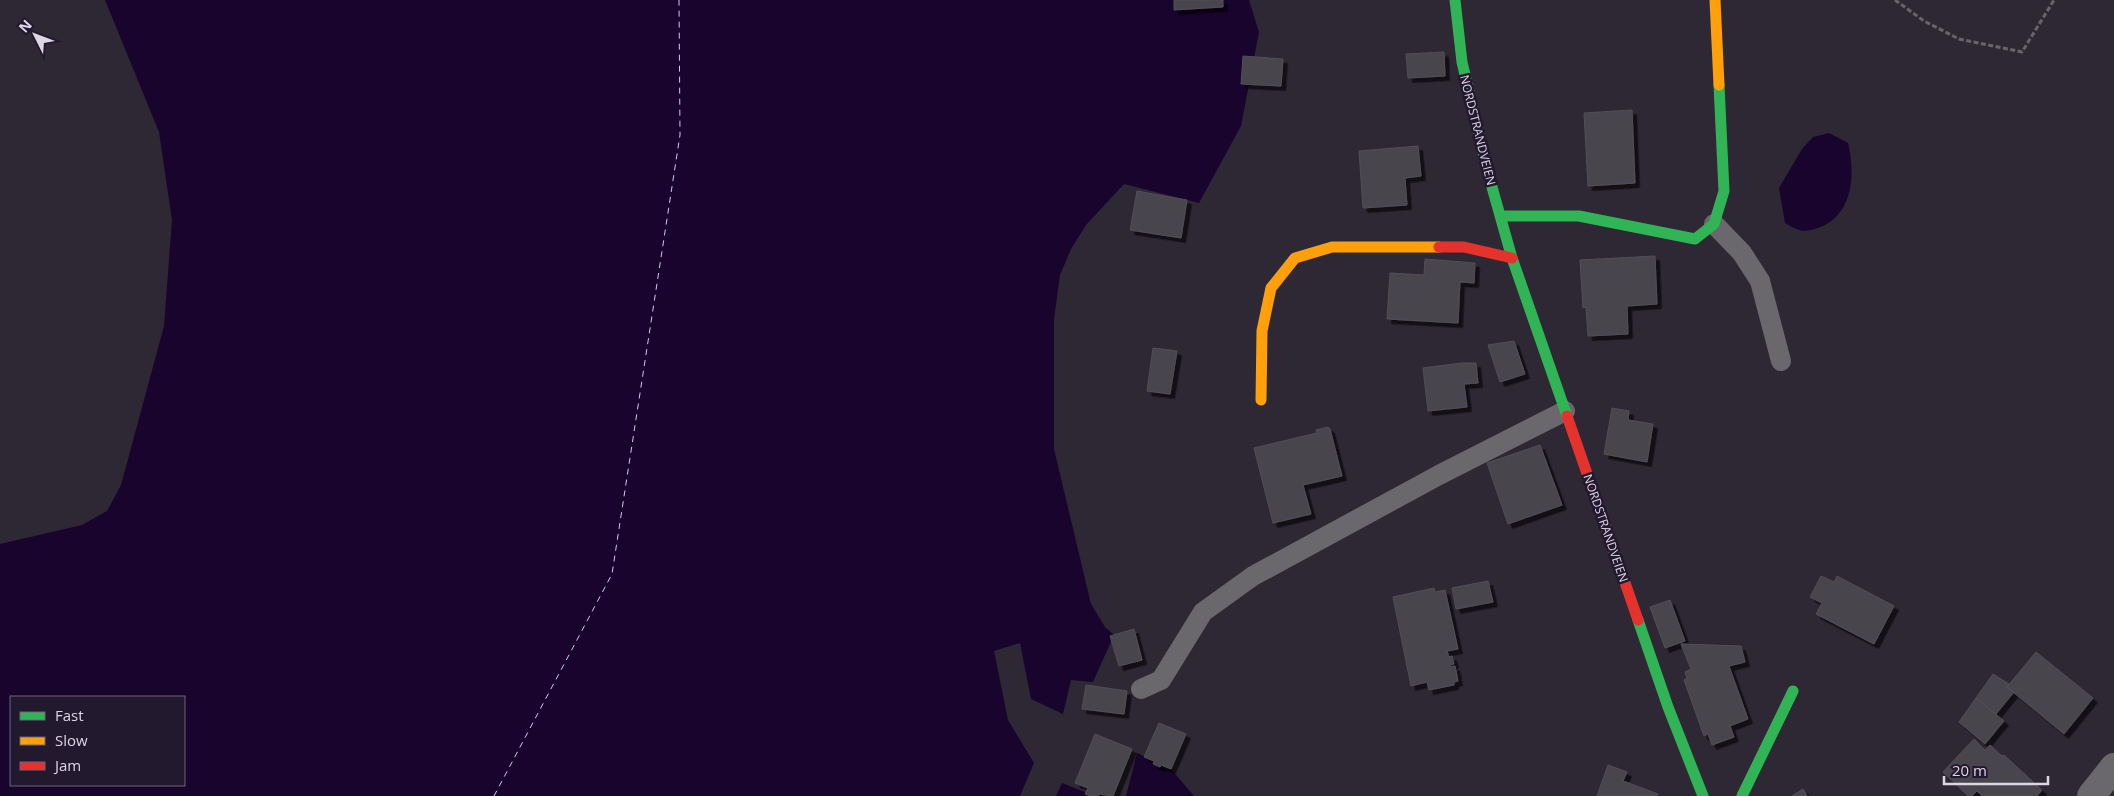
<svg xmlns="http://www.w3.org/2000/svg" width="2114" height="796" viewBox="0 0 2114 796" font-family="'Open Sans',sans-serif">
<defs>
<filter id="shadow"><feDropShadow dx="4.5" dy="4.5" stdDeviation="0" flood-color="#0009"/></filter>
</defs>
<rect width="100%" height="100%" fill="#2e2834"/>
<path fill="#19042d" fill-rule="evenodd" d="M105 0H1249L1259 32 1241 126 1199 203 1124 184 1086 225 1071 249 1060 275 1054 319V449L1091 604 1105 627 1114 635 1093 682 1071 680 1063 714 1031 699 1020 643 994 651 1008 720 1034 763 1020 796H0V544L82 525 107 511 121 485 164 326 172 220 159 132ZM11 697H184V785H11Z
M1829 133 1848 143C1855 171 1854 210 1825 225 1819 228 1810 231 1803 231 1797 230 1790 226 1785 223L1779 188 1802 149 1813 137Z
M1137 753 1171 769 1194 796H1126Z
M1062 783 1095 796H1056Z"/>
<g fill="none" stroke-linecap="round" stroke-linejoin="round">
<path stroke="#dac2fd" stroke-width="1" stroke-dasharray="6 5" stroke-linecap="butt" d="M494 796 612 574 680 135 679 0"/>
</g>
<path fill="#49444e" stroke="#534e59" filter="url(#shadow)" d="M1174 0H1223V7L1174 10Z
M1444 52 1445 76 1408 78 1406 54Z
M1243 56 1283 59 1281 86 1241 84Z
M1632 110 1635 183 1588 186 1584 113Z
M1418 146 1421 176 1405 178 1407 205 1363 208 1359 151Z
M1137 191 1187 200 1181 238 1130 230Z
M1655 256 1657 304 1627 306 1628 334 1588 336 1586 307 1583 308 1580 260Z
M1425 259 1475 263 1474 283 1460 282 1458 323 1387 319 1390 273 1424 275Z
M1514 341 1525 374 1500 382 1488 345Z
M1153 348 1177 351 1170 394 1147 391Z
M1462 363H1476L1478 383 1464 384 1467 407 1428 411 1423 368Z
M1612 408 1629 411 1628 420 1653 424 1647 462 1604 454Z
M1328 427 1330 429 1342 476 1303 485 1311 514 1273 523 1254 448 1317 433 1316 430Z
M1540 445 1562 505 1508 524 1487 463Z
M1821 576 1834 582 1837 576 1894 606 1874 644 1816 614 1822 603 1810 597Z
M1488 581 1493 602 1456 609 1452 588Z
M1434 588 1435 592 1445 590 1458 649 1447 651 1449 657 1452 656 1454 664 1450 665 1451 667 1455 666 1458 681 1454 682V685L1429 690 1427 682 1411 686 1393 597Z
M1670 600 1685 641 1665 648 1650 607Z
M1134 629 1142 660 1119 666 1110 636Z
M1681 644 1741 646 1745 662 1729 666 1748 719 1730 726 1734 737 1712 745 1708 734 1704 736 1684 680 1687 678 1685 672 1691 669Z
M2036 652 2093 698 2064 734 2007 687Z
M1993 674 2009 684 2007 687 2014 692 1996 714 1976 698Z
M1086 685 1127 691 1124 714 1082 709Z
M1976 698 2004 721 1985 744 1959 722Z
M1159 723 1186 734 1171 769 1161 765 1160 767 1153 764 1154 761 1144 757Z
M1095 734 1132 749 1113 796 1099 794 1098 796H1090L1085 794 1088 788 1075 783Z
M1974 739 1985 750 1990 745 2002 756 2004 755 2042 790 2037 796H1982L1977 791 1972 796H1968L1943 772Z
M1608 765 1627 772 1623 781 1658 794 1657 796H1597Z
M1803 789 1807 796H1792Z"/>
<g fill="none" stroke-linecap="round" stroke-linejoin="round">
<path stroke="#68646b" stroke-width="3" stroke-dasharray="5 2.5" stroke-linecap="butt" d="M1895 0 1924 21 1959 39 2022 52 2054 0"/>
<path stroke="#6a686d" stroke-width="20" d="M1714 224 1742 253 1760 281 1781 361
M1141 689 1161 680 1203 612 1253 576 1439 475 1565 411"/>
<path stroke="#6a686d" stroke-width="28" d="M2091 796 2114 767"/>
<path stroke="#30b455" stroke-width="11" d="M1455 0 1462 62 1488 173 1512 258 1567 416
M1501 216H1579L1695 239 1714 224 1724 191 1719 85
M1638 620 1668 707 1703 796
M1742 796 1793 691"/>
<path stroke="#ff9f0a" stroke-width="11" d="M1715 0 1719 85
M1261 400 1262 331 1271 288 1295 258 1332 247H1439"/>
<path stroke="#e5322d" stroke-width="11" d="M1439 247H1464L1512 258
M1567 416 1638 620"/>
</g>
<g text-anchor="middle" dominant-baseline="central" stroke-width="5" stroke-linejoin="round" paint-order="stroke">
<g font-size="12" fill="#dcd6e5" stroke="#23192f">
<text transform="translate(1478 130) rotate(76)">NORDSTRANDVEIEN</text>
<text transform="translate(1606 528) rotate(71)">NORDSTRANDVEIEN</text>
</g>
</g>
<rect x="10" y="696" width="175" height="90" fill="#23192f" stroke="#6d6578"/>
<rect x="20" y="712" width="25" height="8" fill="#30b455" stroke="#6d6578"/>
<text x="55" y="721" font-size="15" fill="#dcd6e5">Fast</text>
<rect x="20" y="737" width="25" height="8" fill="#ff9f0a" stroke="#6d6578"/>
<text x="55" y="746" font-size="15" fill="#dcd6e5">Slow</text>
<rect x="20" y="762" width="25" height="8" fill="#e5322d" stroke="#6d6578"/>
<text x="55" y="771" font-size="15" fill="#dcd6e5">Jam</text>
<g transform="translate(35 35) rotate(312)" stroke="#23192f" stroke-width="4" paint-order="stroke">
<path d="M0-4L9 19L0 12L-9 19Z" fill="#dcd6e5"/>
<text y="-8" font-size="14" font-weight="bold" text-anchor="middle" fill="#dcd6e5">N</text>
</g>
<path d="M1944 776v8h104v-8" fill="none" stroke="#dcd6e5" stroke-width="2.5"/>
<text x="1952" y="776" font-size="15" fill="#dcd6e5" stroke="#23192f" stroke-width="4" paint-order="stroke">20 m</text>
</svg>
